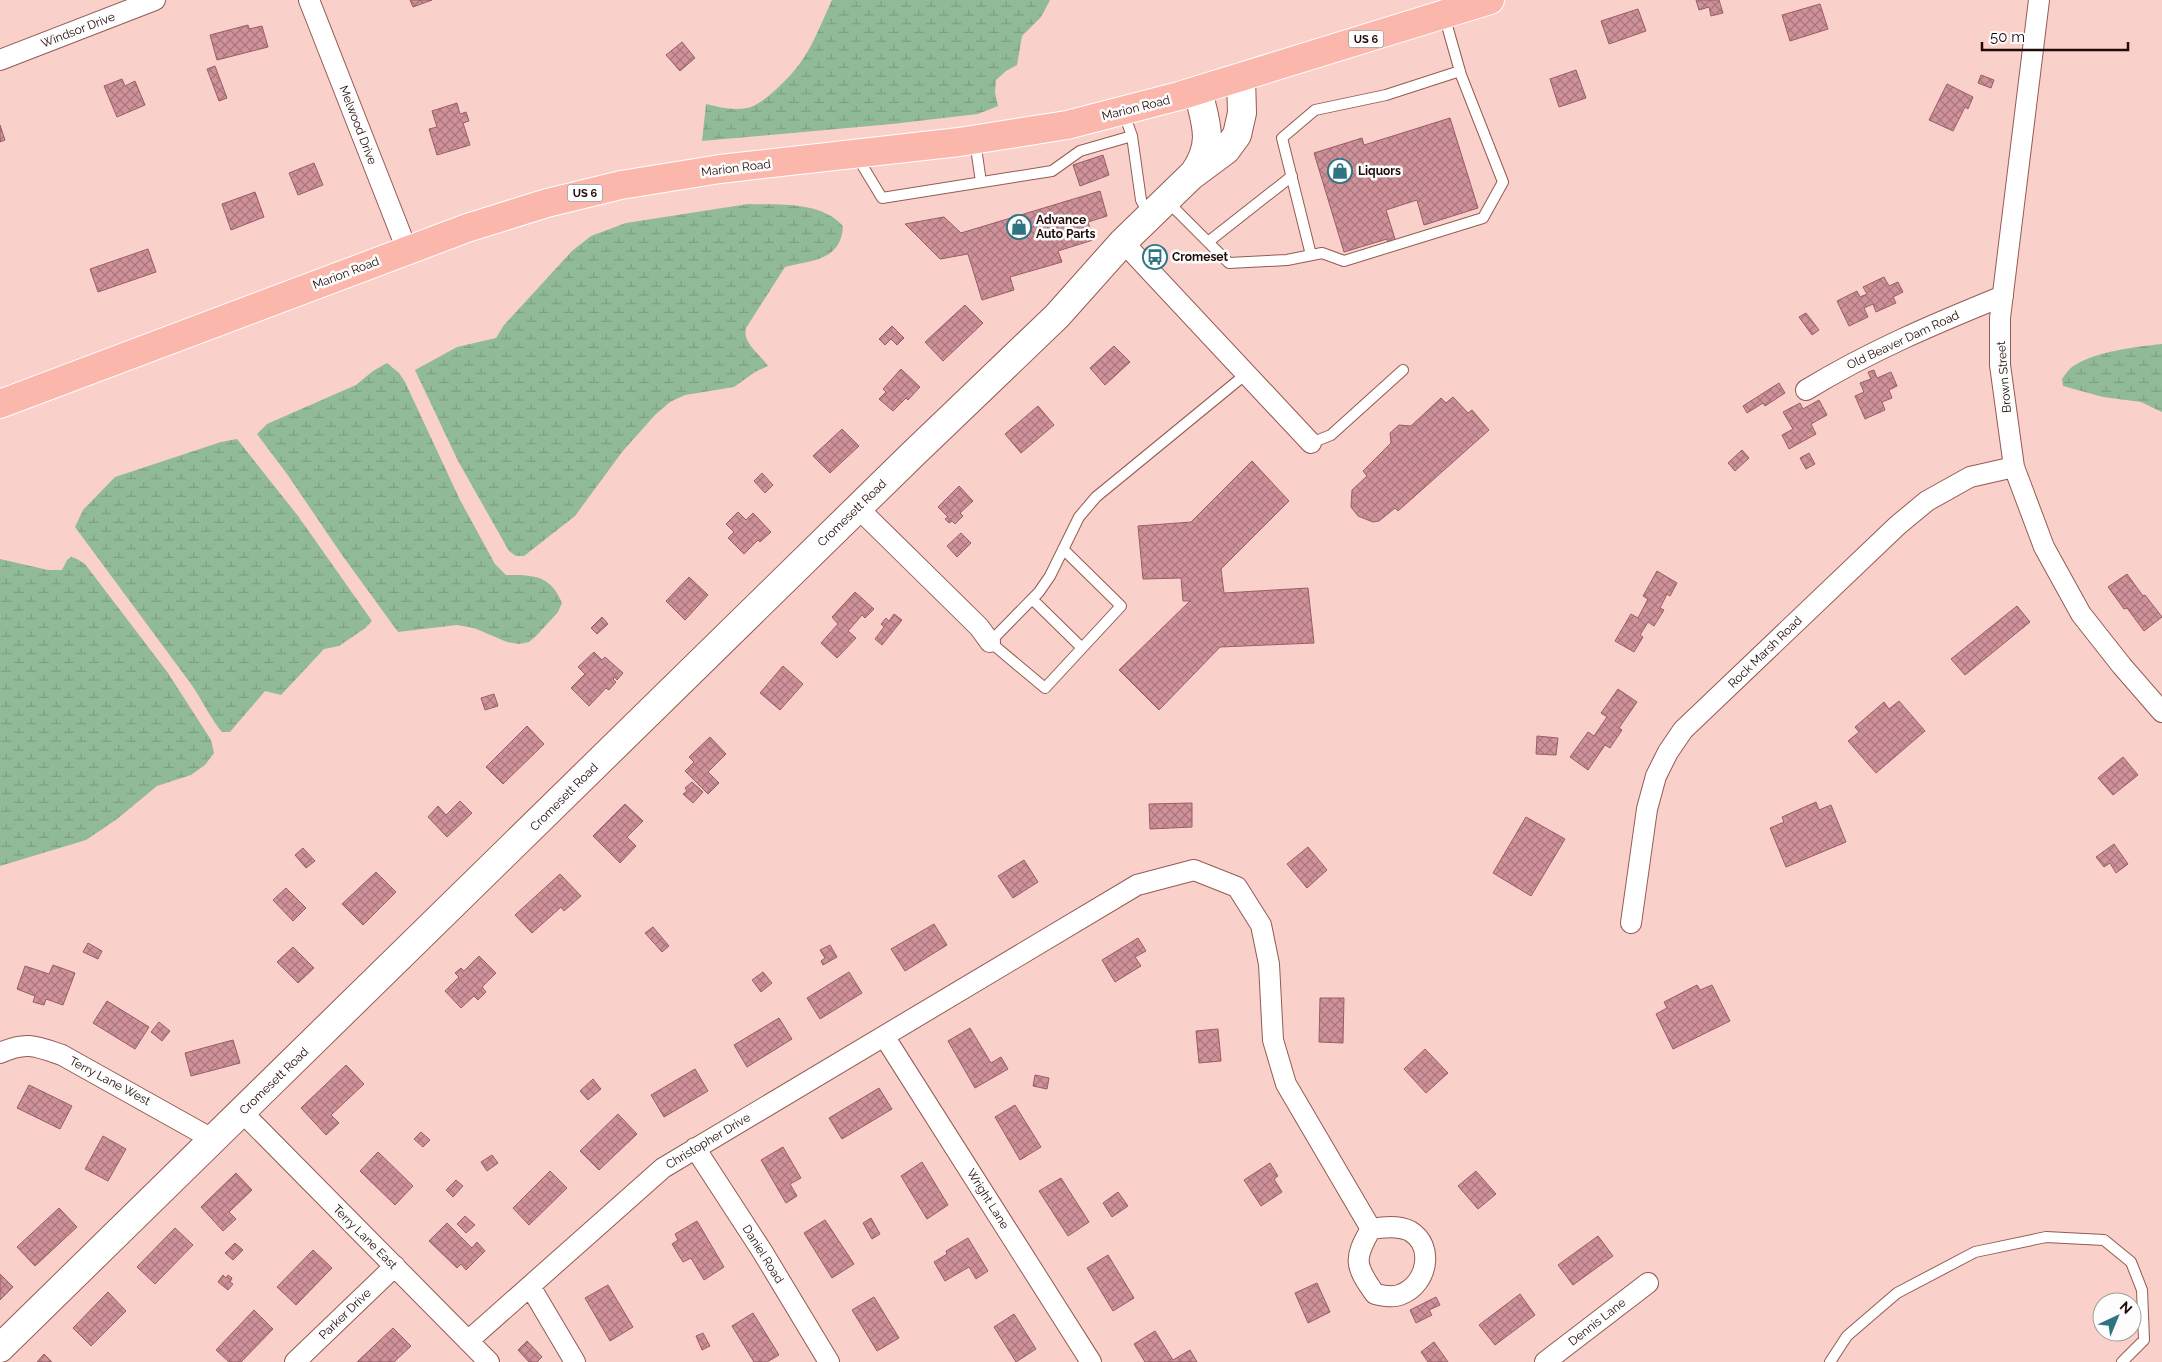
<svg xmlns="http://www.w3.org/2000/svg" width="2162" height="1362" viewBox="0 0 2162 1362" font-family="Raleway,sans-serif">
<defs>
<pattern id="wetland-marsh" width="20" height="14" patternUnits="userSpaceOnUse" patternTransform="scale(1.25)"><rect width="20" height="14" fill="#91ba98"/><path d="M1 5h8M5 5V1M11 12h8M15 12V8" fill="none" stroke="#7d9f82"/></pattern>
<pattern id="building-cross-hatch" width="8" height="8" patternUnits="userSpaceOnUse" patternTransform="scale(1.25)"><rect width="8" height="8" fill="#d0929a"/><path d="M0 0l8 8M0 8l8-8" fill="none" stroke="#a8757c"/></pattern>
</defs>
<rect width="100%" height="100%" fill="#f9d1ca"/>
<path fill="url(#wetland-marsh)" d="M832 0H1050L1041 17 1022 36 1017 65 1006 71 996 80 995 92 998 106 978 114 892 124 702 141 706 104C719 107 733 111 747 108 757 106 766 98 773 92 808 62 814 39 832 0Z
M748 204C779 205 821 201 843 226 841 261 812 260 785 267L746 328C742 343 760 354 768 366L755 372 734 387 685 395 670 402 655 415 622 452 575 516 524 556H516L509 551 458 461 415 370 457 347 496 338 504 325 572 251 591 236 626 223Z
M2162 344V412L2141 402 2103 397 2063 386 2062 379C2065 375 2068 370 2072 367 2095 351 2135 347 2162 344Z
M387 363 399 373 405 382 460 500 495 564 506 575C533 576 549 573 562 603L558 612 537 635 529 642 519 644 507 642 474 628 457 625 398 632 342 555 287 474 257 434 267 424 356 385 373 371Z
M237 439 298 516 372 621 364 629 339 646 324 649 281 695 265 691 230 732H222C212 721 201 698 191 684L75 527 83 510 115 477 221 442Z
M71 557 77 559 85 564 168 673 211 740 214 753 205 765 191 775 157 786 117 819 86 840 0 866V559L48 570H62L67 560Z"/>
<path fill="url(#building-cross-hatch)" stroke="#985e67" d="M410 0H432L413 7Z
M1696 0H1719L1723 13 1711 16 1709 7 1699 10Z
M1820 4 1828 29 1790 41 1782 15Z
M1638 9 1646 31 1609 44 1601 21Z
M248 25 249 29 262 26 268 47 217 60 210 35Z
M682 42 695 58 680 71 666 55Z
M215 66 227 98 219 101 207 69Z
M1576 70 1586 98 1559 107 1550 79Z
M1981 75 1994 80 1991 88 1978 83Z
M122 79 125 86 135 81 145 105 117 117 104 86Z
M1947 84 1973 97 1968 109 1965 107 1953 131 1929 120Z
M457 103 460 114 466 112 469 121 463 123 470 145 437 155 429 129 437 127 432 111Z
M1450 118 1478 208 1424 225 1417 200 1386 210 1396 242 1388 245 1387 239 1344 252 1314 153 1362 138 1364 145Z
M0 125 5 140 0 142Z
M1103 155 1109 175 1080 186 1073 165Z
M314 163 323 185 298 195 289 173Z
M1100 191 1107 216 1088 222 1093 240 1058 251 1062 262 1010 277 1014 290 982 300 968 254 940 259 905 224 944 217 961 233Z
M255 192 264 217 231 230 222 204Z
M148 249 156 272 98 292 90 269Z
M1884 277 1889 286 1898 282 1903 292 1893 297 1896 303 1876 312 1873 304 1864 308 1868 317 1849 326 1837 301 1857 291 1860 297 1867 294 1863 287Z
M965 305 983 323 943 361 925 342Z
M1806 313 1819 330 1812 335 1799 317Z
M892 326 904 338 897 345 891 339 885 345 879 339Z
M1114 346 1130 362 1105 385 1090 368Z
M901 369 920 387 908 400 906 398 893 411 879 399 886 392 883 389Z
M1874 370 1877 378 1891 372 1897 386 1889 390 1892 398 1882 402 1885 410 1865 419 1855 396 1864 392 1860 383 1871 379 1868 372Z
M1779 383 1785 393 1765 406 1763 403 1747 413 1743 406Z
M1453 397 1468 413 1472 410 1489 430 1398 511 1395 508 1379 521 1373 522 1358 516 1351 507 1352 490 1367 476 1363 471 1391 443 1390 433 1399 425 1411 426 1441 398 1446 403Z
M1819 400 1827 415 1811 424 1816 434 1789 449 1782 435 1793 429 1783 412 1800 403 1803 409Z
M1038 406 1054 425 1021 453 1005 434Z
M842 429 859 446 830 473 813 456Z
M1742 450 1749 458 1735 471 1728 463Z
M1809 453 1815 464 1806 469 1800 458Z
M1252 461 1289 501 1221 569 1224 593 1308 588 1314 643 1220 647 1159 710 1119 670 1190 601H1183L1181 578 1143 579 1138 526 1191 522Z
M762 473 773 485 765 493 754 481Z
M959 486 973 501 960 513 963 516 955 524 952 521 949 523 945 519 948 517 938 507Z
M738 512 746 520 753 513 771 532 760 542 758 540 744 554 728 538 734 532 726 524Z
M961 533 971 543 957 557 947 546Z
M1657 571 1677 583 1670 596 1667 594 1660 608 1664 610 1654 626 1648 622 1640 635 1643 637 1634 652 1615 641 1631 614 1638 618 1648 599 1643 596Z
M2127 574 2143 596 2145 595 2162 617 2144 631 2127 608 2124 609 2108 587Z
M689 577 708 595 685 620 666 601Z
M855 592 874 609 865 618 862 615 848 631 856 638 837 658 821 643 838 624 832 617Z
M2017 606 2030 622 1965 675 1951 659Z
M894 614 902 620 882 645 875 639 884 627 881 624 886 618 889 621Z
M602 617 608 624 597 634 591 628Z
M594 652 602 660 605 657 623 673 617 680 615 677 613 679 616 682 609 690 606 688 589 706 571 688 585 674 578 667Z
M783 666 803 684 780 710 760 693Z
M1618 689 1637 702 1619 728 1622 730 1610 748 1605 745 1588 770 1570 757 1588 732 1594 736 1607 717 1601 713Z
M494 694 498 706 485 710 481 698Z
M1899 701 1925 731 1876 773 1848 741 1859 732 1855 727 1884 702 1889 709Z
M527 726 544 744 503 784 486 767Z
M1537 736 1558 738 1556 755 1536 754Z
M710 737 726 754 708 772 719 783 708 794 685 771 694 762 689 757Z
M2123 757 2138 775 2113 795 2098 778Z
M692 782 703 792 693 803 683 794 687 791 685 788Z
M460 801 472 813 447 837 428 817 438 806 446 815Z
M1816 802 1819 810 1831 805 1846 842 1786 867 1770 828 1784 822 1782 817Z
M1192 803V827L1150 829 1149 804Z
M625 804 643 821 627 837 636 846 620 863 593 836Z
M1526 817 1565 839 1531 896 1493 873Z
M2114 844 2128 864 2116 873 2110 863 2104 867 2096 857Z
M1308 847 1327 870 1307 888 1287 864Z
M303 848 315 861 306 868 295 855Z
M1024 860 1038 882 1013 898 998 876Z
M376 872 396 892 363 925 342 904Z
M560 874 581 896 564 911 561 907 532 933 515 915Z
M286 888 306 908 293 921 273 900Z
M934 924 947 945 905 971 891 949Z
M653 927 669 946 662 952 645 933Z
M1138 938 1146 951 1135 957 1141 966 1115 982 1102 960Z
M88 943 102 951 98 959 83 952Z
M830 945 837 957 823 965 821 961 825 958 820 950Z
M293 947 314 968 298 983 277 962Z
M479 956 496 973 482 987 486 992 478 1000 474 996 461 1008 445 991 459 977 455 973 461 968 464 971Z
M53 965 75 973 63 1005 46 999 44 1005 33 1002 35 996 17 989 25 966 49 974Z
M763 972 772 983 761 992 752 980Z
M849 972 862 993 820 1019 807 998Z
M1697 985 1700 990 1712 985 1730 1021 1673 1049 1656 1014 1667 1008 1664 1002Z
M1320 998H1344L1343 1043 1319 1042Z
M107 1001 149 1027 135 1049 93 1023Z
M779 1018 792 1039 747 1067 734 1045Z
M159 1022 170 1031 162 1041 151 1032Z
M970 1028 991 1063 1001 1057 1008 1069 975 1088 948 1041Z
M1218 1029 1221 1061 1199 1063 1196 1031Z
M233 1040 240 1063 191 1076 185 1053Z
M1425 1049 1448 1073 1426 1093 1404 1069Z
M346 1065 364 1084 331 1115 339 1123 326 1135 301 1108Z
M695 1069 708 1091 664 1117 651 1095Z
M1035 1075 1049 1078 1047 1089 1033 1086Z
M593 1079 601 1089 588 1100 580 1091Z
M29 1085 72 1106 60 1129 17 1108Z
M879 1088 892 1109 842 1139 829 1118Z
M1015 1105 1041 1147 1020 1160 995 1117Z
M618 1114 637 1134 599 1170 580 1151Z
M421 1132 430 1140 423 1147 414 1139Z
M103 1136 126 1149 108 1181 85 1169Z
M783 1147 801 1178 790 1184 797 1196 786 1203 761 1160Z
M378 1152 413 1186 395 1205 360 1171Z
M492 1155 498 1163 487 1171 481 1162Z
M922 1162 948 1205 927 1219 901 1176Z
M1270 1163 1278 1176 1274 1179 1282 1192 1261 1206 1244 1180Z
M550 1171 567 1188 529 1225 513 1208Z
M1476 1171 1496 1194 1478 1209 1458 1186Z
M236 1173 252 1190 229 1212 236 1219 223 1231 201 1207Z
M1061 1178 1089 1222 1068 1236 1039 1191Z
M456 1180 463 1186 453 1197 446 1190Z
M1118 1192 1128 1206 1112 1217 1103 1203Z
M59 1208 77 1227 35 1266 17 1247Z
M465 1216 475 1225 466 1233 457 1224Z
M871 1218 880 1234 872 1239 863 1223Z
M825 1220 854 1264 832 1278 804 1233Z
M697 1221 724 1267 704 1280 691 1258 683 1262 672 1244 678 1240 675 1234Z
M447 1223 472 1248 477 1242 485 1251 466 1270 461 1264 457 1268 429 1241Z
M175 1228 193 1245 155 1284 137 1267Z
M1598 1236 1613 1256 1573 1285 1558 1265Z
M968 1238 988 1271 976 1279 969 1267 945 1281 934 1262 947 1254 946 1251Z
M235 1243 243 1250 233 1260 225 1253Z
M313 1250 332 1268 296 1305 277 1287Z
M1108 1255 1134 1298 1113 1311 1087 1268Z
M0 1274 13 1287 0 1300Z
M223 1275 226 1278 228 1275 232 1278 230 1282 233 1284 228 1290 218 1282Z
M1317 1283 1330 1312 1308 1323 1295 1293Z
M608 1285 633 1327 610 1341 585 1298Z
M108 1292 126 1311 91 1346 73 1328Z
M1520 1294 1535 1315 1495 1345 1479 1325Z
M874 1297 899 1338 877 1351 852 1310Z
M1436 1297 1440 1305 1429 1310 1432 1315 1416 1323 1410 1310Z
M254 1310 273 1329 241 1362H229L216 1350Z
M753 1313 779 1355 767 1362H754L732 1326Z
M1014 1314 1036 1349 1016 1362 994 1327Z
M393 1328 411 1346 394 1362H357Z
M1155 1331 1173 1360 1190 1350 1197 1362H1145L1134 1344Z
M703 1333 710 1346 702 1350 696 1336Z
M527 1341 542 1357 537 1362H529L518 1350Z
M1434 1342 1448 1362H1428L1421 1352Z
M44 1354 52 1362H37Z"/>
<g fill="none" stroke-linecap="round" stroke-linejoin="round">
<defs>
<path id="lane" d="M1132 136 1141 200 1149 215
M975 141 981 182
M856 155 882 198 1052 171 1080 151 1132 136 1123 111
M1167 201 1229 263 1287 260 1322 253 1344 261 1483 218 1503 182 1461 75 1444 15
M1208 242 1292 176
M1311 255 1282 138 1315 110 1386 95 1460 71
M1311 443 1331 435 1403 370
M1063 549 1121 606 1045 688 990 642 1039 592 1050 576 1079 517 1096 497 1246 374
M1032 599 1082 648
M1830 1362 1847 1336 1897 1293 1975 1252 2046 1237 2104 1240 2131 1262 2142 1290 2144 1340 2122 1362"/>
<path id="street" d="M309 0 407 250
M2039 0 2000 318V365L2014 467 2044 547 2081 614 2122 666 2162 712
M0 60 155 0
M1123 242 1311 443
M1806 390C1870 351 1934 324 2003 296
M858 508 979 627 990 642
M1631 923 1647 809 1656 776 1668 752 1683 730 1898 525 1927 501 1970 477 2014 467
M884 1036 1091 1362
M0 1053C26 1041 36 1046 62 1055L214 1140
M242 1112 489 1362
M695 1148 762 1251 829 1362
M530 1286 575 1362
M468 1341 663 1168 1137 885 1194 870 1237 887 1261 925 1269 964 1273 1040 1286 1084 1371 1229C1353 1259 1355 1266 1375 1294 1384 1296 1394 1298 1402 1294 1427 1284 1435 1246 1410 1231 1398 1225 1383 1227 1371 1229
M295 1362 395 1266
M1545 1362 1648 1283"/>
<path id="secondary" d="M1194 173C1215 143 1206 124 1198 91
M0 1348 912 455 1057 316 1123 242 1191 176 1226 150 1237 135 1242 113 1241 77"/>
<path id="primary" d="M0 404 467 228 547 203 621 185 720 169 959 142 1067 125 1179 96 1490 0"/>
</defs>
<use href="#lane" stroke="#945b52" stroke-width="12"/>
<use href="#street" stroke="#945b52" stroke-width="22"/>
<use href="#secondary" stroke="#945b52" stroke-width="30"/>
<use href="#primary" stroke="#fff" stroke-width="30"/>
<use href="#lane" stroke="#fff" stroke-width="10"/>
<use href="#street" stroke="#fff" stroke-width="20"/>
<use href="#secondary" stroke="#fff" stroke-width="28"/>
<use href="#primary" stroke="#fbb7ac" stroke-width="28"/>
</g>
<defs>
<symbol id="shop-ring" viewBox="-11 -11 22 22"><circle r="9.5" fill="#fdfdfd" stroke="#2e7581" stroke-width="1.5"/><path d="M-5-2.5h2.3a2.7 3.5 0 0 1 5.4 0H5L5.5 6h-11ZM-1.5-2.5h3a1.5 2.3 0 0 0-3 0Z" fill="#2e7581"/></symbol>
<symbol id="bus-ring" viewBox="-11 -11 22 22"><circle r="9.5" fill="#fdfdfd" stroke="#2e7581" stroke-width="1.5"/><path d="M-5-6H5V4H4V6H2V4H-2V6H-4V4H-5ZM-3.5-4V0h7V-4ZM-3.5 1.2v1.5H-2V1.2ZM2 1.2v1.5H3.5V1.2Z" fill="#2e7581"/></symbol>
</defs>
<g fill-rule="evenodd">
<use href="#shop-ring" x="1326" y="157" width="28" height="28"/>
<use href="#shop-ring" x="1005" y="213" width="28" height="28"/>
<use href="#bus-ring" x="1141" y="243" width="28" height="28"/>
</g>
<g text-anchor="middle" dominant-baseline="central" stroke-width="5" stroke-linejoin="round" paint-order="stroke">
<g fill="#fdfdfd" stroke="#625452" stroke-width="1">
<rect x="1348.5" y="30.5" width="35" height="17" rx="4"/>
<rect x="567.5" y="184.5" width="35" height="17" rx="4"/>
</g>
<g font-size="11" font-weight="bold" fill="#200b08">
<text x="1366" y="39">US 6</text>
<text x="585" y="193">US 6</text>
</g>
<g font-size="12" fill="#200b08" stroke="#fdfdfd">
<text transform="translate(78 30) rotate(-21)">Windsor Drive</text>
<text transform="translate(1136 108) rotate(-14)">Marion Road</text>
<text transform="translate(358 125) rotate(69)">Melwood Drive</text>
<text transform="translate(736 168) rotate(-7)">Marion Road</text>
<text transform="translate(346 273) rotate(-21)">Marion Road</text>
<text transform="translate(1903 340) rotate(-25)">Old Beaver Dam Road</text>
<text transform="translate(2004 377) rotate(-95)">Brown Street</text>
<text transform="translate(852 513) rotate(-44)">Cromesett Road</text>
<text transform="translate(1765 652) rotate(-44)">Rock Marsh Road</text>
<text transform="translate(564 797) rotate(-45)">Cromesett Road</text>
<text transform="translate(110 1081) rotate(28)">Terry Lane West</text>
<text transform="translate(274 1081) rotate(-44)">Cromesett Road</text>
<text transform="translate(708 1141) rotate(-31)">Christopher Drive</text>
<text transform="translate(988 1199) rotate(58)">Wright Lane</text>
<text transform="translate(365 1237) rotate(45)">Terry Lane East</text>
<text transform="translate(763 1254) rotate(58)">Daniel Road</text>
<text transform="translate(345 1314) rotate(-44)">Parker Drive</text>
<text transform="translate(1597 1322) rotate(-38)">Dennis Lane</text>
</g>
<g font-size="12" font-weight="bold" fill="#200b08" stroke="#fdfdfd" text-anchor="start">
<text x="1358" y="171">Liquors</text>
<text x="1036" y="220">Advance<tspan x="1036" dy="14">Auto Parts</tspan></text>
<text x="1172" y="257">Cromeset</text>
</g>
</g>
<g transform="translate(2117 1317) rotate(44)"><circle r="24" fill="#fdfdfd" stroke="#a59c9b"/>
<path d="M0-4L9 19L0 12L-9 19Z" fill="#2e7581"/>
<text y="-8" font-size="14" font-weight="bold" text-anchor="middle" fill="#200b08">N</text>
</g>
<path d="M1982 42v8h146v-8" fill="none" stroke="#200b08" stroke-width="2.5"/>
<text x="1990" y="42" font-size="15" fill="#200b08" stroke="#fdfdfd" stroke-width="4" paint-order="stroke">50 m</text>
</svg>
